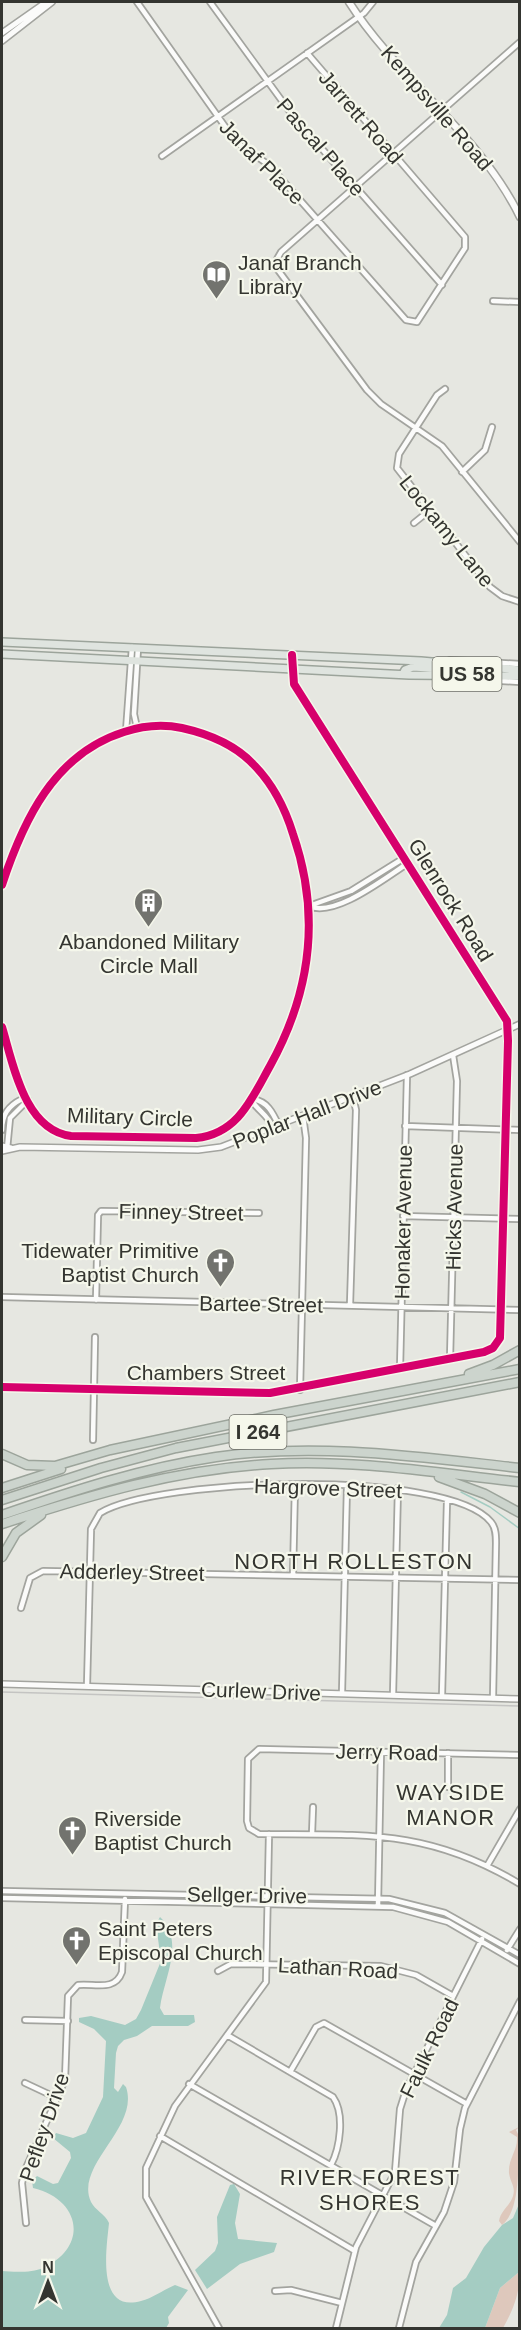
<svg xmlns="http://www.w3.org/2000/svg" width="521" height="2330" viewBox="0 0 521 2330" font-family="Helvetica,sans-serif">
<rect width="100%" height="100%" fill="#e6e7e1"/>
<path fill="#dec8bc" d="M519 2127 516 2130 519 2136C518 2164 521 2210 502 2225L499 2221C501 2210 510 2206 513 2196 516 2187 510 2182 509 2173 508 2159 518 2150 517 2137L509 2132Z
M519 2272C521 2290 513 2311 503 2328H485L500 2288Z"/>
<path fill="#a4ccc2" d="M160 1917C186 1941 163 1980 160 2008L164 2015H194L195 2022 188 2026H152L137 2036 124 2040 118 2046 116 2053 114 2088 118 2092 123 2084 126 2087C140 2128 74 2165 91 2202 95 2210 105 2214 109 2223 107 2245 95 2314 141 2301 153 2298 163 2290 175 2285L188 2290 168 2317 169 2323 166 2328H2V2271C13 2272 32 2273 43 2268 90 2246 80 2199 33 2188L32 2181 37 2176 53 2184 58 2183 71 2158 70 2152 53 2138 56 2133 73 2138 86 2133 103 2097 106 2041 94 2029 79 2022V2018L91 2016 125 2025 136 2019 141 2010 161 1961 156 1924Z
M234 2184 240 2194 235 2223 238 2239 277 2243 274 2252 240 2264 207 2289 195 2270 215 2251 218 2243 217 2217 230 2185Z
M519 2204V2272L500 2288 485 2328H439L447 2315 453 2288 466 2278 484 2247 502 2225 513 2218Z"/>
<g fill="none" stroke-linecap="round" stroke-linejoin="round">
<path stroke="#a4ccc2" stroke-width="1.5" d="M461 1492 490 1507 520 1529"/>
<defs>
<path id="minor" d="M137 2 236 142 269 165 406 320 417 322 465 248V237L307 53
M210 2 293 116 442 285
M520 42 281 252 277 259 278 270 367 390 381 404 442 446 520 542
M162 156 364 13 373 2
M493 301 520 302
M445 389 437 395 399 454 397 468 490 587 502 596 520 602
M462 472 485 450 492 427
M414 523 429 511
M450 660 520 664
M450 678 520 682
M137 728 134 714 138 648
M126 731 132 647
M2 885C23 821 54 754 124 732 142 726 163 724 182 728 209 734 234 744 253 764 273 784 285 808 293 834 321 915 311 992 270 1066 252 1098 238 1134 196 1138L71 1136C24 1130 13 1063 2 1027
M309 906C335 918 386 877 407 864
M309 906 351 891 404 858
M251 1099C267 1100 273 1113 279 1126
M251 1099C256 1110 268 1114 273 1128
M405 1126 520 1130
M2 1130C2 1115 8 1106 22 1099L28 1100
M7 1149 10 1118 28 1100
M403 1216 520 1219
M2 1297 520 1310
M96 1300 98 1215 101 1211 259 1213
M350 1305 356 1110 353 1097
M450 1359 457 1081 453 1055
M400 1369 407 1075
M2 1387 270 1393 484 1352 493 1348 501 1333 507 1030
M300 1390 306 1138 303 1116
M93 1440 95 1337
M293 1575 295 1485
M21 1608 30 1578 43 1571 520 1580
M87 1686 91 1529 100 1513C157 1478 447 1468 491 1522 496 1528 496 1536 496 1543L493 1698
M342 1693 347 1486
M393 1695 398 1488
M442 1696 447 1501
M520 1755 259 1749 248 1759 247 1821 249 1828 259 1834C362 1835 427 1828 520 1884
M448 1787V1753
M312 1834 313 1807
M487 1866 520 1809
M2 1891 389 1899 445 1913 520 1955
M2 1898 393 1907 448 1922 520 1964
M378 1905 381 1751
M507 1950 520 1929
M218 1971 231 1964 381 1966 416 1975 453 1996
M25 2020 68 2021
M227 2035 333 2097C345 2114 340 2148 331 2165
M290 2072 316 2027 324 2023 467 2104
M25 2083 57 2098
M189 2084 436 2226
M160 2136 355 2251
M26 2223 22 2183 25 2170 65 2080 68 1996 78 1985C94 1983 115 1992 122 1972L125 1899
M275 2291 291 2290 342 2303
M219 2328 146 2197V2168L175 2106 266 1982 269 1834
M336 2328 356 2247 395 2172 400 2109 406 2090 482 1939
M399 2328 416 2262 444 2212 454 2182 460 2129 465 2108 520 2001"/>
<path id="tertiary" d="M2 33 42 5H48
M2 41 52 2
M292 655 294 684 506 1019 507 1030
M2 1146 11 1148
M2 1151 20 1147 198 1150 221 1147 410 1074 520 1024
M2 1684 520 1699"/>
<path id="secondary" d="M349 2C398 79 480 134 520 217"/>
<path id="primary" d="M2 642 421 661 520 670
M2 654 409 675 520 676
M403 674 405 670 413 667 444 669"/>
<path id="motorway" d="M469 1374 493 1365 520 1350
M2 1454 27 1465 55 1466 110 1450 274 1415 520 1369
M439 1477 485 1494 520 1513
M2 1488 61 1469
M2 1500 101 1468 176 1448 520 1382
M2 1515C72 1491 142 1468 216 1457 317 1442 419 1457 520 1468
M2 1524C90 1495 177 1469 271 1464 354 1459 437 1473 520 1482
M2 1557 16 1533 41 1515"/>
</defs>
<use href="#minor" stroke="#a3a49f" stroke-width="8"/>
<use href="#tertiary" stroke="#a3a49f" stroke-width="8"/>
<use href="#secondary" stroke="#a3a49f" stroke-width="9"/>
<use href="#primary" stroke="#9ca49b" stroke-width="10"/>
<use href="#motorway" stroke="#9ca49b" stroke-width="11"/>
<use href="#minor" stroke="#fbfbfa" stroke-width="4.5"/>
<use href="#tertiary" stroke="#fbfbfa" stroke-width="5"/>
<use href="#secondary" stroke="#fbfbfa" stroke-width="6"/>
<use href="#primary" stroke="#dfe4df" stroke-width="7"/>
<use href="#motorway" stroke="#ccd4cd" stroke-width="8"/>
<path stroke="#c4c4c2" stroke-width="1.5" d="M2 1692 520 1706"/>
<defs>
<path id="cycleway" d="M2 885C23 821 54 754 124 732 142 726 163 724 182 728 209 734 234 744 253 764 273 784 285 808 293 834 321 915 311 992 270 1066 252 1098 238 1134 196 1138L71 1136C24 1130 13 1063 2 1027
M2 1387 270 1393 484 1352 493 1348 500 1338 508 1041 507 1021 294 684 292 655"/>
</defs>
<use href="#cycleway" stroke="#f5f7eb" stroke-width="11"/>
<use href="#cycleway" stroke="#d6006c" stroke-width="8"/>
</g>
<defs>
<symbol id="library-pin" viewBox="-11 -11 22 30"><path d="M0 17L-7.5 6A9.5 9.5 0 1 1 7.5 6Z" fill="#72736e" stroke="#f5f7eb"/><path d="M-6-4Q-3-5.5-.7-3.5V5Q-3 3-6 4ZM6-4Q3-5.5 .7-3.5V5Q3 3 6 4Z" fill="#fff"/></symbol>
<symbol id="building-pin" viewBox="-11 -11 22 30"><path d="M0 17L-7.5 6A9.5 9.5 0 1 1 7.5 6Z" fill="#72736e" stroke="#f5f7eb"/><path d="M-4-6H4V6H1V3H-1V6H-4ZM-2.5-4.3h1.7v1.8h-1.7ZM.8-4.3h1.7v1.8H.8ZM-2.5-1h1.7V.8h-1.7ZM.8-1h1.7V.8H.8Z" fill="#fff"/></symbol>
<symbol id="church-pin" viewBox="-11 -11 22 30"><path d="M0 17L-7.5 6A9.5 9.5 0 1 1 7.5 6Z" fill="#72736e" stroke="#f5f7eb"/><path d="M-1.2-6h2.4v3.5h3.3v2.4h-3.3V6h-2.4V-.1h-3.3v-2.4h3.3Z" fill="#fff"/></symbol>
</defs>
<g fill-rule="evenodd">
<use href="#library-pin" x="200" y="258" width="33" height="45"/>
<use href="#building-pin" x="132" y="886" width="33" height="45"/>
<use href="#church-pin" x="204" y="1246" width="33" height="45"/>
<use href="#church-pin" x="56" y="1814" width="33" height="45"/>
<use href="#church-pin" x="60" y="1924" width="33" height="45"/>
</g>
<g text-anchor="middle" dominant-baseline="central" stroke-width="4.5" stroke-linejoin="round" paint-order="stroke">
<g fill="#f5f7eb" stroke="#6e6f68" stroke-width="1.5">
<rect x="432.5" y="657" width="69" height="34" rx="4.5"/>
<rect x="229.5" y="1415" width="57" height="34" rx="4.5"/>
</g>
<g font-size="20" font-weight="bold" fill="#343530">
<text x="467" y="674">US 58</text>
<text x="258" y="1432">I 264</text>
</g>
<g font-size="21" fill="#343530" stroke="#f5f7eb">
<text transform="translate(437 108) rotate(49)">Kempsville Road</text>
<text transform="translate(361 117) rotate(49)">Jarrett Road</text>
<text transform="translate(321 147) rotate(49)">Pascal Place</text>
<text transform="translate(262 162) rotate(45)">Janaf Place</text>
<text transform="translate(447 531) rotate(51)">Lockamy Lane</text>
<text transform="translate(451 900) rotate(58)">Glenrock Road</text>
<text transform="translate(307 1114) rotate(-21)">Poplar Hall Drive</text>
<text transform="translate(130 1117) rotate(2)">Military Circle</text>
<text transform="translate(454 1207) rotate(-89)">Hicks Avenue</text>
<text transform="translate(181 1212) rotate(1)">Finney Street</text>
<text transform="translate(403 1222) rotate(-89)">Honaker Avenue</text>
<text transform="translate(261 1304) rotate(1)">Bartee Street</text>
<text x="206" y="1372">Chambers Street</text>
<text transform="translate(328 1488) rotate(2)">Hargrove Street</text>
<text transform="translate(132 1572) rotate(1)">Adderley Street</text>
<text transform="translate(261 1691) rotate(2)">Curlew Drive</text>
<text transform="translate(387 1752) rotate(1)">Jerry Road</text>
<text transform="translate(247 1895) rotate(1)">Sellger Drive</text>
<text transform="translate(338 1968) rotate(3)">Lathan Road</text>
<text transform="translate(429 2048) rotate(-64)">Faulk Road</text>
<text transform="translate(44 2127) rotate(-71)">Pefley Drive</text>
</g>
<g font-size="21" fill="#343530" stroke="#f5f7eb" text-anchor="start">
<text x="238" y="262">Janaf Branch<tspan x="238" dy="24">Library</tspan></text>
<text x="149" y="941" text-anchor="middle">Abandoned Military<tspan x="149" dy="24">Circle Mall</tspan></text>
<text x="199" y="1250" text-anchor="end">Tidewater Primitive<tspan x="199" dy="24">Baptist Church</tspan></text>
<text x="94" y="1818">Riverside<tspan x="94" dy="24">Baptist Church</tspan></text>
<text x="98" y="1928">Saint Peters<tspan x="98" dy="24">Episcopal Church</tspan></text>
</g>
<g font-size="22" letter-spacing="1.5" fill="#343530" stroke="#f5f7eb">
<text x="354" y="1561">NORTH ROLLESTON</text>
<text x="451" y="1792">WAYSIDE<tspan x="451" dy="25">MANOR</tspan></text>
<text x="370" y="2177">RIVER FOREST<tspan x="370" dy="25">SHORES</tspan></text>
</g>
</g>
<rect width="521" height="2330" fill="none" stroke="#343530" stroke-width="6"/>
<g transform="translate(48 2282)" stroke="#f5f7eb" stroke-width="4.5" paint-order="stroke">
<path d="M0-4.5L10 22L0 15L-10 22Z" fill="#343530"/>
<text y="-9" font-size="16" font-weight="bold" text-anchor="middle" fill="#343530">N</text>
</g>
</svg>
